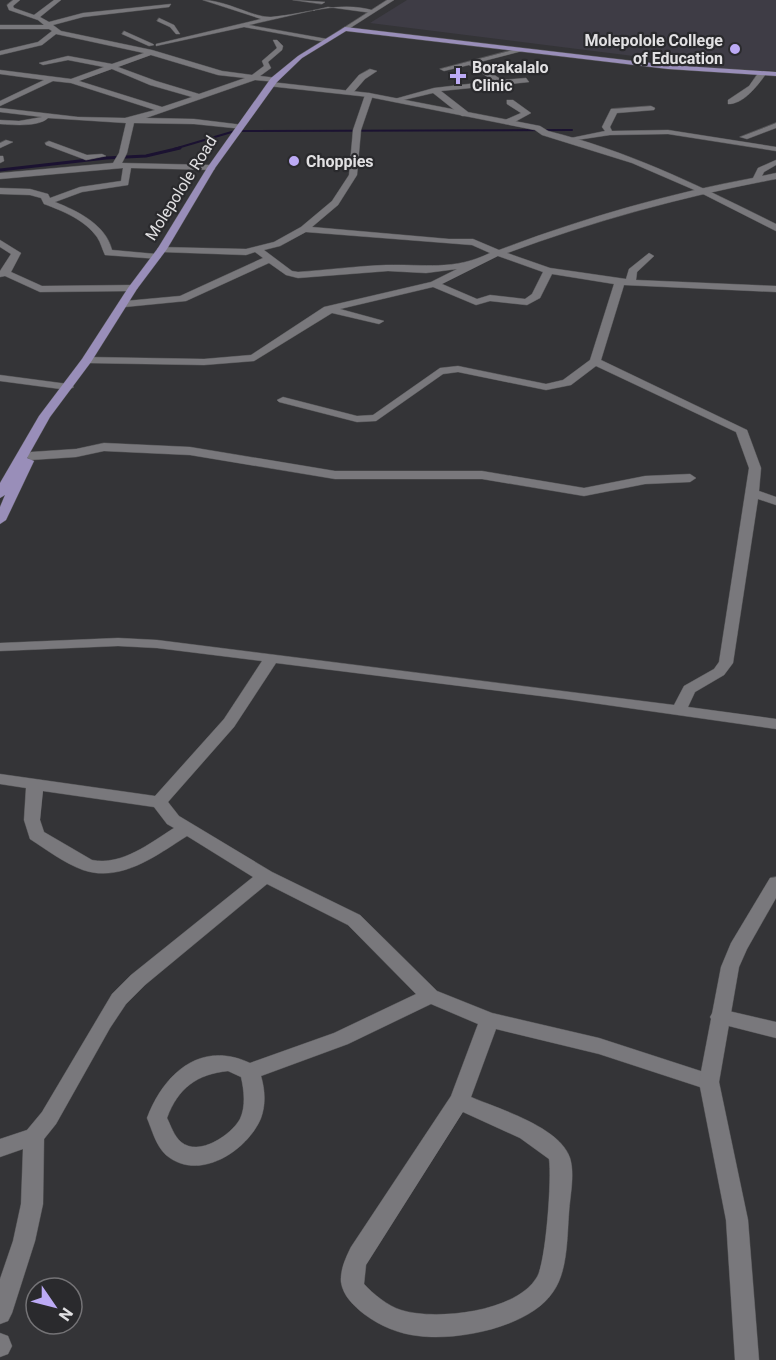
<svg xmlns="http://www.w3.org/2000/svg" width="776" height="1360" viewBox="0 0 776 1360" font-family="Roboto,sans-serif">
<rect width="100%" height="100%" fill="#343437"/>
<path fill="#3e3c45" d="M407 0H776V71L692 67 665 60 370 23Z"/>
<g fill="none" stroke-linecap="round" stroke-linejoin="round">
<path stroke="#1b1231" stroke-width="2" d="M174 149 235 131 572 130"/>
<path stroke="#1b1231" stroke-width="3" d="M0 170 106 158 146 156 180 148"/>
<defs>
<path id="minor" d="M13 0H20L13 6 14 8 34 15 54 0H61L40 17 49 22 83 13 171 4 169 7 83 17 53 25 61 31 152 50 222 71 252 75 264 66 262 61 277 48 273 40H277L283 46 282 50 268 62 271 68 260 76 277 78V82L255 80 146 118 194 119 243 125V129L194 124 134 123 127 153 122 163 211 165 215 168 214 170 131 168 128 185 82 192 55 202C78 211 106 225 112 250L156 254 161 257 159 259 105 255C102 249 101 243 97 237 85 220 63 211 44 204L41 198 30 195 0 194V188L30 189 48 194 50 198 80 187 121 181 123 168 0 179V173L113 163 119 153 126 123 48 118C39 127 14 125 0 124V120L19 121 42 117 0 112V108L78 117 125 118 155 110 71 83 53 81 0 106V101L44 80 0 74V70L71 79 104 67 68 60 43 65 39 63 68 56 112 64 144 53 56 34 42 45 0 55V51L38 42 52 31 49 29H0V25H44L38 20 9 10 7 5ZM151 55 218 75 245 78 199 94 156 81 118 67ZM112 69 150 85 192 97 162 107 79 81Z
M203 0C226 0 254 18 271 17 307 14 340 0 375 11L372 13 328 7 249 25 327 39 325 42 244 27 156 46V44L261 19Z
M293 0 325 2 322 4Z
M159 18 174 25 180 34H176L170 27 157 21Z
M124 31 153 44 154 45 149 46 122 34Z
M520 48 522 51 476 63 502 80 526 78 529 82 441 91 468 112V116H462L433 93 395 102 391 100 434 88 494 81 469 65 444 71 440 69Z
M370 69 377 71 365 79 352 94H346V90L359 75Z
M759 72 766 74C757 86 744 104 728 104V100L749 86Z
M369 93 373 95 361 130 357 175 338 205 312 227 449 239H473L499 250C581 219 666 194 753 178L758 168 776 160V165L764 172 762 176 776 173V179C684 196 594 221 507 253L550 268 626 279 629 269 649 253 654 256 637 272 636 280 776 286V292L624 285 601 360 747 430 761 468 759 491 776 497V505L758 499 733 663 724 675 695 692 688 707 776 719V729L565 699 276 663 234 727 168 802 179 816 272 872 360 915 437 991 492 1013 599 1038 716 1076 719 1082 716 1088 709 1090 599 1054 496 1029 471 1097C499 1109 560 1127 570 1158 575 1174 570 1196 569 1212 567 1237 568 1271 553 1292 530 1327 458 1341 419 1336 399 1334 380 1326 364 1314 354 1306 343 1296 341 1282 340 1270 346 1257 351 1247L451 1096 478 1024 431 1004 348 1044 261 1076C265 1090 266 1104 261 1118 248 1150 199 1183 166 1155 156 1146 152 1130 147 1118 164 1073 201 1040 250 1063L334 1033 416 994 348 925 267 884 145 985 126 1004 110 1028 56 1124 44 1139 43 1204 35 1241 12 1313 8 1321 0 1324V1279L13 1241 21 1204 23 1149 0 1157V1139L27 1130 42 1112 112 994 131 975 253 877 187 836C157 855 121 883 83 870 64 863 47 850 30 839L24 820 26 788 0 784V774L155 796 224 719 262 661 157 648 118 646 0 651V643L118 638 157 640 674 705 684 686 714 669 719 662 749 468 736 432 596 366 571 385 546 390 458 372 443 374 376 421 357 422 279 402 277 400 283 397 357 416 373 415 440 368 458 366 546 384 563 380 590 360 614 284 552 274 540 298 527 305 490 301 476 305 433 287 340 309 384 321 379 324 332 313 254 361 204 365 87 363 82 360 87 357 204 359 251 355 324 307 431 282 457 269 426 273 388 271 298 278 286 275 269 263 186 301 125 307 120 304 125 301 180 296 263 258 255 252 246 255 162 252 157 249 159 247 246 249 274 242 301 227 332 201 349 175 353 130 365 95ZM306 232 472 245 490 253C453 271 425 264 386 265 357 266 327 270 298 272L292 271 264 250 280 246ZM498 256 543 272 532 294 525 299 490 295 477 299 442 284ZM43 791 154 807 167 824 174 828C150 843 122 866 92 860L44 832 40 820ZM228 1071 241 1077C244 1090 246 1106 240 1119 231 1135 199 1157 181 1142 174 1136 171 1126 167 1118 178 1088 197 1074 228 1071ZM463 1112 520 1138 549 1159C552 1177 546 1262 537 1277 517 1312 436 1321 401 1310 388 1306 373 1294 364 1284L366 1265Z
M507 100H513L531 113 511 124H505V120L521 113 507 104Z
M651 106 655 108 654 110 617 113 610 127 612 131 668 130 776 147V151L668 134 610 135 570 141 566 139 605 131 602 127 611 109Z
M776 123V128L747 139 740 137Z
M6 140 13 142 0 148V143Z
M49 141 87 155 102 154 106 156 86 160 46 145 45 143Z
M0 156H3L4 161 0 163Z
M0 240 21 253 11 272 42 286 133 285 138 288 133 291 40 292 5 276 0 277V271L11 254 0 247Z
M0 375 68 384 74 387 68 390 0 381Z
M104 443 190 447 335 471H482L584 488 645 476 690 474 696 478 690 482 645 484 584 496 482 479H335L190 455 104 451 76 457 31 460 25 456 31 452 76 449Z
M720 1009 776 1022V1038L713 1022 710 1017 713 1012Z
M0 1333 8 1336 12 1346 8 1354 0 1357Z"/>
<path id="tertiary" d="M387 0H394L347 30 342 29Z
M271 82 369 93 540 126 548 131C629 151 702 187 776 224V231L699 192 632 163 542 135 535 130 369 97 268 86Z
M776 877V898L747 949 739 967 719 1082 748 1220 759 1360H735L726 1220 699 1082 721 967 731 943 770 878Z"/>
<path id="primary" d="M345 27 668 65 776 72V76L668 69 346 31 302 58 277 82 215 168 167 249 137 289 91 362 50 417 27 458 34 461 6 520 0 524V507L5 495 0 498V483L39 416 82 359 128 288 158 248 207 168 271 78 298 56Z"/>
</defs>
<use href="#minor" stroke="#535355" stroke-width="1"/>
<use href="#tertiary" stroke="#535355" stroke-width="1"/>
<use href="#primary" stroke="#535355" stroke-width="1"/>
<use href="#minor" fill="#79787c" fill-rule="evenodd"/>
<use href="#tertiary" fill="#79787c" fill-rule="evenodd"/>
<use href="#primary" fill="#998eb9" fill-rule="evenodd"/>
</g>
<g fill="#bcaaf5" stroke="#2a2a2d" stroke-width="2">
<circle cx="735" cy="49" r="6"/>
<path d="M455 67h6v6h6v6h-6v6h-6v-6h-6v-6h6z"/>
<circle cx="294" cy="161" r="6"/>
</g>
<g text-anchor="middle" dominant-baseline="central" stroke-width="4.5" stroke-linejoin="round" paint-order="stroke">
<g font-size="16" font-weight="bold" fill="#e2e1e3" stroke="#2a2a2d" text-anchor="start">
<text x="723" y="40" text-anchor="end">Molepolole College<tspan x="723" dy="18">of Education</tspan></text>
<text x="472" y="67">Borakalalo<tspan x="472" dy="18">Clinic</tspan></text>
<text x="306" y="161">Choppies</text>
</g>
<g font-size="16" fill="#e2e1e3" stroke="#2a2a2d">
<text transform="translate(181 188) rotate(-58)">Molepolole Road</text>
</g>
</g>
<g transform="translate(54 1306) rotate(125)"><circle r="28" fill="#2a2a2d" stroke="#747376" stroke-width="1.5"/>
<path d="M0-4.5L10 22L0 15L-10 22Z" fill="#bcaaf5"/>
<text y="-9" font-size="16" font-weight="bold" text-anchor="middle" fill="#e2e1e3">N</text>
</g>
</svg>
